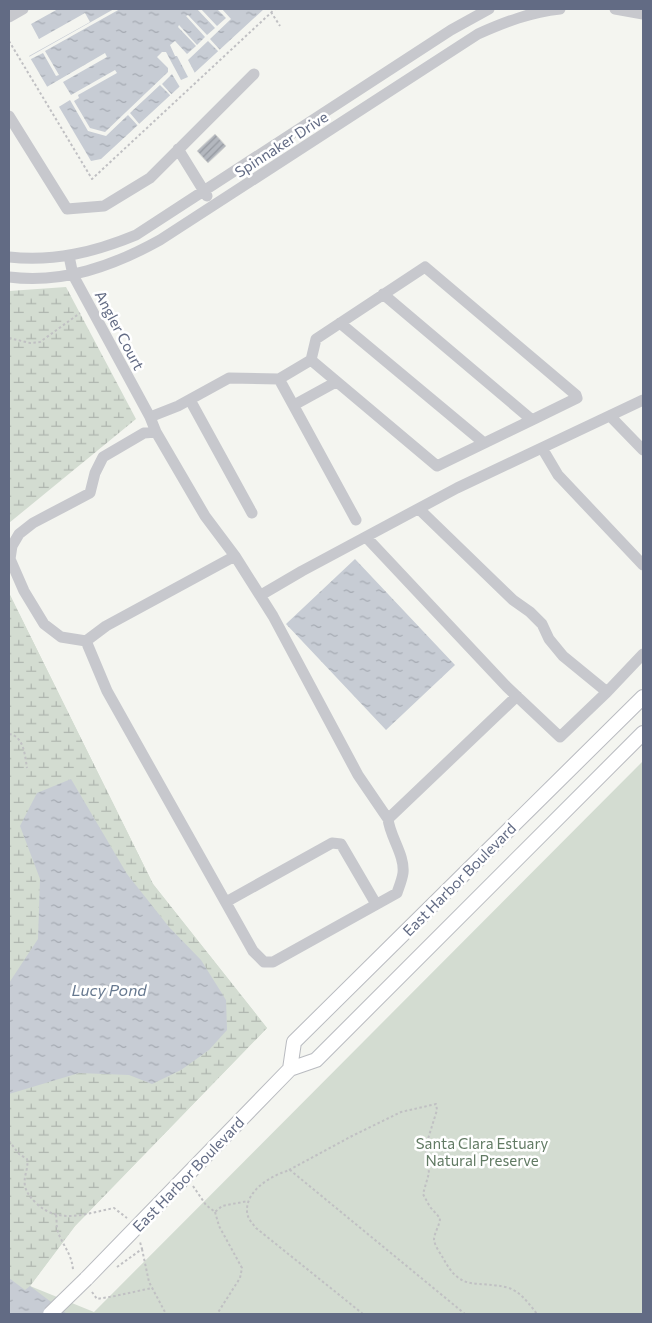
<svg xmlns="http://www.w3.org/2000/svg" width="652" height="1323" viewBox="0 0 652 1323" font-family="Commissioner,sans-serif">
<defs>
<pattern id="wetland-marsh" width="20" height="14" patternUnits="userSpaceOnUse" patternTransform="scale(1.25)"><rect width="20" height="14" fill="#d3dcd1"/><path d="M1 5h8M5 5V1M11 12h8M15 12V8" fill="none" stroke="#afb6af"/></pattern>
<pattern id="water-ripples" width="26" height="14" patternUnits="userSpaceOnUse" patternTransform="scale(1.25)"><rect width="26" height="14" fill="#c7ccd4"/><path d="M2 4q2-2 4 0t4 0M15 11q2-2 4 0t4 0" fill="none" stroke="#a5aab2"/></pattern>
<pattern id="building-hatch" width="6" height="6" patternUnits="userSpaceOnUse" patternTransform="scale(1.25)"><rect width="6" height="6" fill="#b3b7be"/><path d="M-1 1l2-2M0 6l6-6M5 7l2-2" fill="none" stroke="#9599a0"/></pattern>
</defs>
<rect width="100%" height="100%" fill="#f4f5f0"/>
<path fill="#d3dcd1" d="M9 593 153 884 267 1028 75 1226 30 1286 94 1312 643 761V1314H9Z"/>
<path fill="url(#wetland-marsh)" d="M66 287 136 419 9 523V291Z
M9 593 153 884 267 1028 75 1226 30 1286 9 1306V1094L79 1073 129 1075 152 1084 181 1070 209 1050 227 1030 226 1000 201 960 169 927 127 874 71 779 21 826 40 879 38 939 9 983Z"/>
<path fill="url(#water-ripples)" d="M58 9H264L101 159 91 161 29 56 90 22 85 13 39 39 31 24Z
M355 559 455 665 386 730 286 624Z
M71 779 127 874 169 927 201 960 226 1000 227 1030 209 1050 181 1070 152 1084 129 1075 79 1073 9 1094V983L38 939 40 879 20 826 37 793Z
M9 1278 25 1290 30 1286 67 1314H9Z"/>
<path fill="#f4f5f0" d="M114 9H120L45 51 59 75 56 76 43 53 29 60 27 58Z
M197 9H201L217 26 226 18 217 9H222L231 19 210 39 221 51 220 53 208 41 188 60 196 75 181 89 172 74 162 84 173 96 172 97 160 85 130 113 141 126 139 127 128 115 106 136 88 131 70 100 57 108 45 88 105 53 107 57 63 82 71 95 115 70 117 73 78 95 79 98 74 101 90 128 105 132 168 72V68L157 57 162 52H166L181 80 188 77 177 56H175L170 45 175 41 187 54 196 46 178 27 179 25 197 45 205 37 186 16 188 15 207 35 215 28Z"/>
<path fill="url(#building-hatch)" stroke="#d5d6d3" d="M215 134 226 146 208 163 197 151Z"/>
<g fill="none" stroke-linecap="round" stroke-linejoin="round">
<defs>
<path id="major" d="M290 1069 294 1042 643 697
M86 1279 290 1069 316 1060 643 733"/>
</defs>
<use href="#major" stroke="#b9bbc0" stroke-width="16"/>
<path stroke="#c0c0c3" stroke-width="2" stroke-dasharray="2.5 2.5" stroke-linecap="butt" d="M271 12 280 26
M9 41 92 179 275 9
M9 338 30 343 40 342 80 313
M9 734C24 736 25 756 27 768
M9 1141 19 1154 27 1159C29 1169 23 1176 25 1186 27 1194 31 1198 37 1204 60 1225 88 1213 114 1208L127 1218
M289 1170 352 1136 401 1112 436 1104 437 1110 427 1142 426 1148 429 1173 423 1194 430 1207 440 1218C440 1225 434 1233 434 1240 435 1246 440 1253 443 1258 462 1294 477 1279 509 1288 521 1292 530 1305 537 1314
M193 1186 206 1205 215 1212 222 1206 248 1201
M215 1212 219 1226 242 1268 240 1278 217 1314
M56 1215C57 1220 56 1227 58 1232 63 1246 72 1254 73 1270
M142 1249 149 1282 166 1314
M117 1267 142 1249 140 1242
M92 1292 97 1299 115 1296 152 1288
M363 1314 256 1228C252 1223 247 1218 247 1211 246 1190 272 1175 290 1170L465 1314"/>
<path stroke="#c7c8cd" stroke-width="11" d="M615 9 643 14
M9 17 23 9
M9 116 67 209 104 206 150 178 254 74
M178 149 207 196
M69 256 73 275 150 417 156 432 205 516 235 556 273 616 358 775 388 819
M9 257C54 262 95 252 136 235L451 30 489 9
M9 277C63 284 113 266 160 240L478 34C505 22 531 12 560 9
M340 323 484 443
M311 360 437 466 532 420 383 294
M279 379 356 520
M190 400 252 513
M294 405 336 382
M610 416 643 450
M150 417 178 406 229 378 279 379 311 360 316 339 425 267 576 395 577 398 532 420
M156 432 144 433 103 457 95 473 90 493 33 523 19 534 12 546 10 559 24 591 44 624 61 637 86 641 107 691 253 951 264 962H273L397 893C399 887 402 880 403 873 405 855 390 837 388 819L517 696
M542 448 558 475 643 565
M419 509 513 600 530 612 542 624 549 639 563 656 607 692 643 654
M366 537 507 687 560 737 607 692
M261 595 302 571 457 488 643 400
M86 641 106 626 235 556
M226 902 332 843 341 844 376 904"/>
<use href="#major" stroke="#fff" stroke-width="14"/>
<defs>
<path id="major-bridge" d="M50 1314 86 1279"/>
</defs>
<use href="#major-bridge" stroke="#b9bbc0" stroke-width="16" stroke-linecap="butt"/>
<use href="#major-bridge" stroke="#fff" stroke-width="14"/>
</g>
<g text-anchor="middle" dominant-baseline="central" stroke-width="5" stroke-linejoin="round" paint-order="stroke">
<g font-size="15" fill="#626b84" stroke="#fff">
<text transform="translate(281 144) rotate(-33)">Spinnaker Drive</text>
<text transform="translate(120 330) rotate(62)">Angler Court</text>
<text transform="translate(459 879) rotate(-45)">East Harbor Boulevard</text>
<text transform="translate(188 1174) rotate(-46)">East Harbor Boulevard</text>
</g>
<g font-size="15" fill="#617a63" stroke="#fff">
<text x="482" y="1143">Santa Clara Estuary<tspan x="482" dy="17">Natural Preserve</tspan></text>
</g>
<g font-size="16" font-style="italic" fill="#66788f" stroke="#fff">
<text x="109" y="989">Lucy Pond</text>
</g>
</g>
<rect width="652" height="1323" fill="none" stroke="#626b84" stroke-width="20"/>
</svg>
